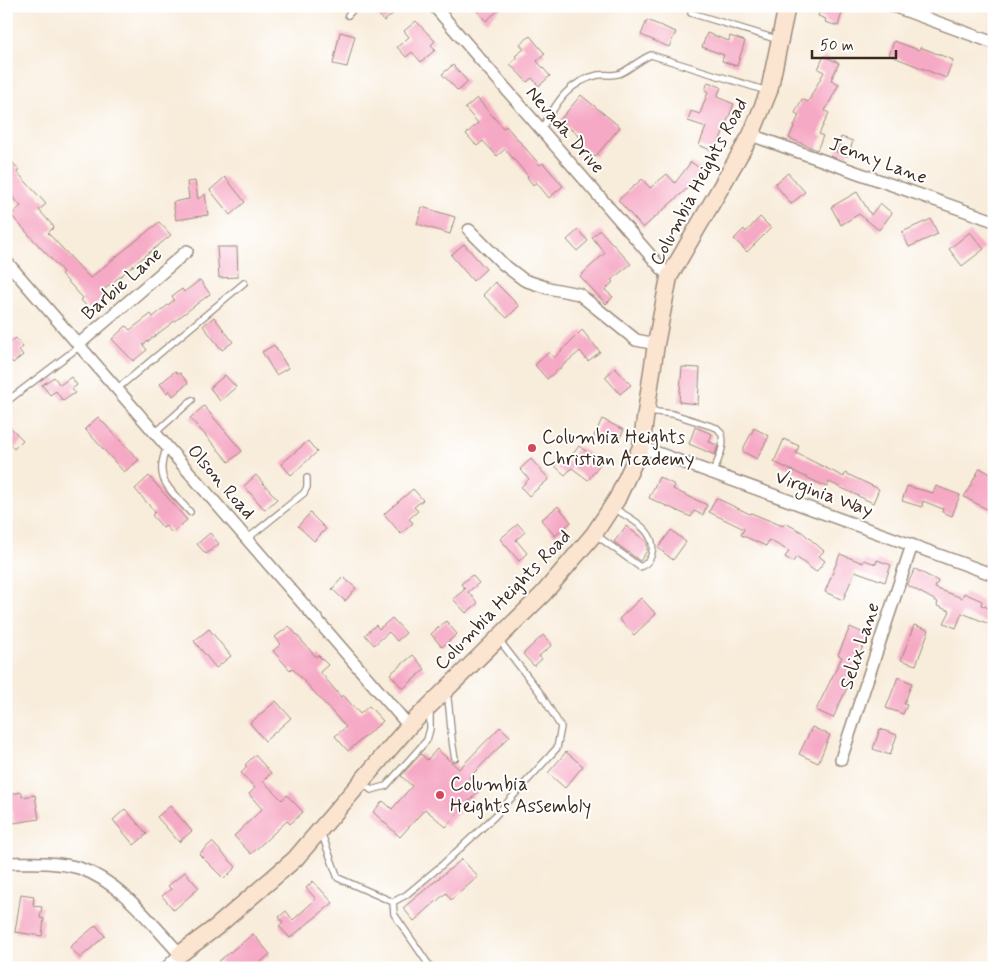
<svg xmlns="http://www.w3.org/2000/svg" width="1000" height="974" viewBox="0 0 1000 974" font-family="Mynerve,sans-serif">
<rect width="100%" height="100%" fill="#fff"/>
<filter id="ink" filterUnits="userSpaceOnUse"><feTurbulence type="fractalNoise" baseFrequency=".02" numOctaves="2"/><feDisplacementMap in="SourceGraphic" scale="10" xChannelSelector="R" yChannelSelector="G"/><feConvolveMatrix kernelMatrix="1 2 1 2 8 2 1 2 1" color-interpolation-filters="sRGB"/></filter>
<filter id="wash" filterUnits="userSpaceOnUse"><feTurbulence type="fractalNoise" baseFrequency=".0096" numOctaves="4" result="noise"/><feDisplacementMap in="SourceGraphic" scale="20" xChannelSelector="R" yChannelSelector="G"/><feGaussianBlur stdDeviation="1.12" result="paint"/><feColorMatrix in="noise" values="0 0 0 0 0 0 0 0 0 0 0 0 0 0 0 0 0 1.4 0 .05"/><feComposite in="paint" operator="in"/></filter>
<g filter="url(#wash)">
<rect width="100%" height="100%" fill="#f8ecda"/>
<g id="blocks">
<path fill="#f6a9c4" d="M371 6H388L394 13 384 21Z
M473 6H503L486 21Z
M821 6 833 9 834 6H844L838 26 825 22 826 19 818 16Z
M647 20 676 32 669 47 641 35Z
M416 21 435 41 431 45 435 50 421 62 412 52 406 57 397 47 409 37 404 31Z
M340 32 355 36 347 67 333 64Z
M707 33 729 41 730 36 745 41 737 66 722 61 724 55 702 47Z
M530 36 545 54 537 61 550 76 539 86 532 78 527 82 510 64 517 58 515 56 524 49 520 44Z
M894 41 919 50 920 47 953 60 946 78 889 55Z
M824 56 839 63 831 80 839 84 825 111 829 113 819 134 823 136 817 150 789 138 799 115 795 113 802 99 808 102 824 72 818 69Z
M453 65 468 82 458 91 442 74Z
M708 82 721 87 717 97 734 104 715 152 699 145 706 127 688 121 691 111 700 114 708 92 705 90Z
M581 95 620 127 595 157 575 141 579 136 560 120Z
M477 98 503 128 506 126 540 165 543 163 563 186 549 198 536 182 533 185 527 177 528 176 505 149 497 156 483 141 477 146 466 134 478 123 465 108Z
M841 137 853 141 848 156 836 152Z
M6 155 19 170 17 172 46 204 39 210 54 227 48 233 90 278 159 222 171 235 101 292 105 296 90 310 81 300 83 298 61 274 63 272 11 215 21 206 6 190Z
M691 162 702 170 690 186 643 228 618 200 642 179 650 188 667 174 675 183Z
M788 173 805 192 791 204 775 184Z
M225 177 245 202 230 215 210 190Z
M195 181 198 199 205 194 208 215 176 220 173 202 189 199 187 182Z
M857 192 871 215 880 203 892 213 879 230 859 214 841 225 831 207Z
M422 207 455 217 450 234 417 224Z
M760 217 771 228 747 252 734 239 744 229 746 232Z
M931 219 938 234 909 247 902 232Z
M578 230 588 241 577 251 567 240Z
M600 230 631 264 611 280 613 282 605 290 613 297 606 304 580 276 605 253 592 237Z
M970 232 984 249 962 266 949 249Z
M464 244 486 269 473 281 451 255Z
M217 247H237L238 277 219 278Z
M200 280 210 294 143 345 147 350 133 361 112 339 126 326 130 330 151 314 153 317 174 300 172 296 182 289 184 292Z
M495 282 519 306 507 318 483 295Z
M214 317 233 342 222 350 203 326Z
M582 330 600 352 588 361 580 351 547 379 535 365 549 352 554 358Z
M16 338 23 347 19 350 23 355 13 363 6 355V346Z
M274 345 288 368 276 375 262 352Z
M682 367 700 368 698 404 679 402Z
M615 368 631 385 620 394 605 377Z
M175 371 178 374 180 373 188 383 173 396 169 390 167 393 160 384Z
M225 375 236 387 220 401 210 388Z
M54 377 60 385 71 377 77 385 72 389 75 393 63 401 56 391 50 395 42 385Z
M204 406 242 451 229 462 190 418Z
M98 417 139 460 124 472 85 429Z
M602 419 624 430 618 441 607 436 604 441 594 436Z
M6 423 23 440 14 449 11 445 6 449Z
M695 427 712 434 709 442 718 445 715 455 689 444Z
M754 428 769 436 757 459 742 451Z
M784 439 799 446 796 453 844 477 845 473 879 489 873 503 829 482 827 487 774 462Z
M308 441 317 452 291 475 281 464Z
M579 446 601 463 588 480 572 468 565 475 555 466 563 458 567 462Z
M531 459 549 479 529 496 521 487 529 479 520 469Z
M980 468 994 476V513L964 497Z
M256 475 277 499 265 510 244 486Z
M149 476 187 520 172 533 166 526 163 528 152 515 155 512 135 489Z
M659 477 675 485 673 489 707 505 703 515 694 511 691 517 649 498Z
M907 486 933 493 936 486 960 495 952 516 942 512 943 509 923 501 922 507 902 501Z
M413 489 423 500 414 507 418 511 409 519 413 523 401 534 384 514Z
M716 498 750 514 751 513 783 526 785 523 802 532 824 551 819 556 825 561 816 572 796 557 793 562 785 557 789 551 769 540 766 546 741 535 744 529 709 512Z
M558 506 571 522 555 536 541 520Z
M310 513 326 529 314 541 298 526Z
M518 524 525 532 516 540 527 553 519 561 500 539Z
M626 526 647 542V551L640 561 614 542Z
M671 530 686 542 673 560 658 548Z
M210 533 219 544 206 554 197 544Z
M840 554 863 563 864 560 876 564 877 560 891 565 885 582 855 571 843 600 825 592Z
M915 569 938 581 935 588 962 598 964 593 982 601 981 605 994 610V626L962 613 956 628 944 623 950 611 937 606 938 602 907 585Z
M472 575 479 583 468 592 478 603 466 613 453 599 465 589 461 584Z
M343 577 356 588 345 601 332 589Z
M641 598 656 614 634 635 619 619Z
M392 618 406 633 397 641 389 632 374 645 365 635 376 625 379 629Z
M446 621 457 634 442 647 431 634Z
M914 625 929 630 916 665 901 660Z
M289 626 316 657 318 655 328 665 320 672 341 697 343 695 360 714 369 706 383 721 348 751 335 736 346 727 292 668 290 670 273 651 281 644 275 637Z
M850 627 868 635 851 674 853 675 833 718 816 710 842 657 838 655Z
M209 629 231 656 216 668 194 641Z
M543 635 552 645 539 656 542 659 534 666 523 654Z
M413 655 425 669 403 689 390 674Z
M898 677 912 683 904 704 907 705 903 714 886 708Z
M276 701 291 718 265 741 250 723Z
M500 727 510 736 469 778 481 788 446 827 425 809 400 837 373 812 383 801 392 809 412 786 401 776 421 754 427 760 437 749 459 769Z
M812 727 830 735 818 763 799 754Z
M880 729 897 735 890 755 873 749Z
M566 752 583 766 565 788 548 773Z
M255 755 271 773 263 781 282 800 287 795 303 812 290 824 287 821 251 854 234 836 262 809 249 794 255 788 241 773 247 767 245 765Z
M22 792V797L35 795 39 819 14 823 10 794Z
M170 806 192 831 179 842 157 817Z
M125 809 147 834 134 845 113 820Z
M212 842 236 867 224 879 199 854Z
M462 859 478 877 451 900 446 893 414 921 403 908Z
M185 872 199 888 174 910 162 896 171 889 168 886Z
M313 881 333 903 290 938 279 926 283 922 279 917 286 911 293 920 316 899 306 888Z
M21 894 34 896 33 906 42 907 40 918 44 919 42 936 15 932Z
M96 925 105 936 80 958 70 947Z
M253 934 270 954 254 968H225L219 961Z"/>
</g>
</g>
<g filter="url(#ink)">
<use href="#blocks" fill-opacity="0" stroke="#9a8b7c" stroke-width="1"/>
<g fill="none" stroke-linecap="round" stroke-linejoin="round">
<defs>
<path id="lane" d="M691 13 779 40
M348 15 356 6
M541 130C556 104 567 82 598 75 605 74 612 76 618 74 625 73 640 59 651 55L767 91
M117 389 244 283
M6 402 80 346
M649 411 673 414 717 428C730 439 718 459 713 473
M155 433 192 400
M167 447C153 480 169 488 190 512
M596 535 640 567C647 564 651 559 652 552 657 530 628 517 613 508
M247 539 304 493 307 487V478
M447 693C451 715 450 736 455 758
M362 782 371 790 386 786 427 740 430 729V709
M321 832 338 878 393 902 406 895 442 865 494 817 557 748 561 727 541 694 499 640
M393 902 394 914 431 968"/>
<path id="street" d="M434 6 669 277
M893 6 994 43
M751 135 994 221
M469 230 503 264 524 280 548 288 579 294 636 340 656 344
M6 261 409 726
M79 344 187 251
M641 447 994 575
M841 759 912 545
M6 863C30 863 55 861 79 868 121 882 151 923 180 954L166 968"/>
<path id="secondary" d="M180 954 215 928 295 859 409 726 543 594 594 534 617 499 641 447 656 344 669 277 751 135 769 91 787 6"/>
</defs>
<use href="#lane" stroke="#9a8b7c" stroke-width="8"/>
<use href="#street" stroke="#9a8b7c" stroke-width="14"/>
<use href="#secondary" stroke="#9a8b7c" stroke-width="19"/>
<use href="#lane" stroke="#fff" stroke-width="5.5"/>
<use href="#street" stroke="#fff" stroke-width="11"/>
<use href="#secondary" stroke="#fce5d0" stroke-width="16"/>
</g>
</g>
<g fill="#d1495b" stroke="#fff" stroke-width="2">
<circle cx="532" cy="448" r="5"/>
<circle cx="440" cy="795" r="5"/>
</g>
<g text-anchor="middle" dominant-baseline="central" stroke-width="4" stroke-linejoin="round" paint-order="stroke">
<g font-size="19" fill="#3b2a1e" stroke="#fff">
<text transform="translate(565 130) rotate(49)">Nevada Drive</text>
<text transform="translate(878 161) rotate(20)">Jenny Lane</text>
<text transform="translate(699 182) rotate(-62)">Columbia Heights Road</text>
<text transform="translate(122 284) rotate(-41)">Barbie Lane</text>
<text transform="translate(221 482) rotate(49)">Olson Road</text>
<text transform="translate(824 494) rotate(20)">Virginia Way</text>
<text transform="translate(503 600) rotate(-46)">Columbia Heights Road</text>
<text transform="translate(860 646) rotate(-72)">Selix Lane</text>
</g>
<g font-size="19" fill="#3b2a1e" stroke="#fff" text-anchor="start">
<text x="542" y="437">Columbia Heights<tspan x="542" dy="22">Christian Academy</tspan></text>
<text x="450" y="784">Columbia<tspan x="450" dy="22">Heights Assembly</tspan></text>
</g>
</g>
<rect width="1000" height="974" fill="none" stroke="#fff" stroke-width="25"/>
<path d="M812 50v8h84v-8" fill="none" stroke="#3b2a1e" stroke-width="2.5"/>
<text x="820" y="50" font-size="15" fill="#3b2a1e" stroke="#ffffff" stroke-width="4" paint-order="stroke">50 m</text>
</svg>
